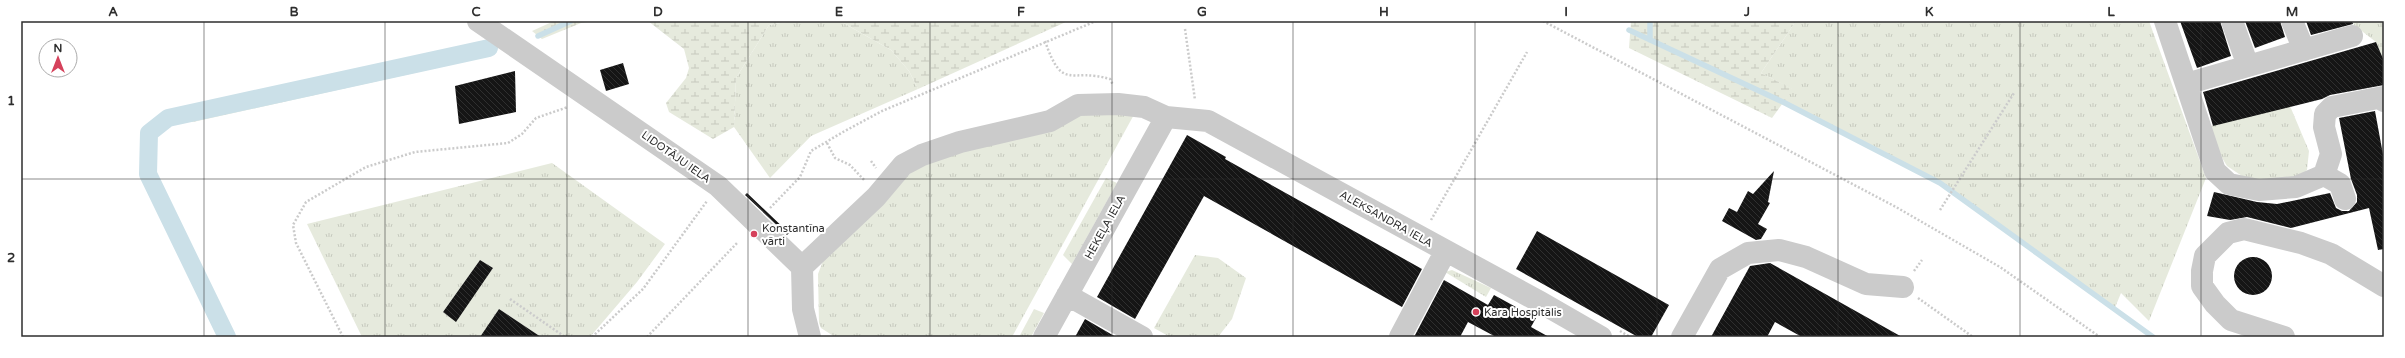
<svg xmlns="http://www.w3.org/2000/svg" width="2405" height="358" viewBox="0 0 2405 358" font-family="'Varela Round',sans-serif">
<defs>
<pattern id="grass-tufts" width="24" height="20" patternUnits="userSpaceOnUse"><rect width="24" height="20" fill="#e6eadd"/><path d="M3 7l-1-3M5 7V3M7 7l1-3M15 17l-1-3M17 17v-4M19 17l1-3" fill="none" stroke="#c6c9be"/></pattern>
<pattern id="wetland-marsh" width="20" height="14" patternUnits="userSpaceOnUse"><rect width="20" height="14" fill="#e6eadd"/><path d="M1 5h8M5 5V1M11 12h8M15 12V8" fill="none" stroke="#c6c9be"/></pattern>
<pattern id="building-back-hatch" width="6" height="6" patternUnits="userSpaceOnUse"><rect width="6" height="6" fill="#151515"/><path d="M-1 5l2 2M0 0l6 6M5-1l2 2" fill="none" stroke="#2f2f2f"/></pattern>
</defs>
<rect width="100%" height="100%" fill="#fff"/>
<path fill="url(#grass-tufts)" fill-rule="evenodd" d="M792 21H840L891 50 909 71 918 89 811 136 770 178 734 127 736 78 769 25Z
M1796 21H2149L2206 178 2149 321 2121 293 2114 310 1940 183 1783 102 1792 89 1761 73Z
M2352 21H2384V61L2376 42 2354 25Z
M2290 106 2309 151 2307 170 2294 180H2248L2227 166 2212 141 2211 126Z
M1136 111 1012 337H835L821 328 819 323 818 274 823 261 879 201 921 164 1077 112Z
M552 163 665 244 637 282 590 337H541L499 309 481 337H362L307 224ZM480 260 493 268 456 321 443 312Z
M1106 178 1117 183 1072 264 1063 255Z
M1195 255 1218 258 1246 278 1232 319 1218 337H1170L1154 328Z
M1452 270 1491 288 1486 297 1445 272Z
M1034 309 1044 313 1031 337H1019Z"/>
<path fill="url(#wetland-marsh)" d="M554 21H595L581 23 542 39 532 31Z
M648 21H792L769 25 736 78 734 127 713 139 669 112 666 103 686 78 689 68 684 49Z
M840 21H1068L918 89 909 71 891 50Z
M1631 21H1796L1761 73 1793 89 1772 118 1629 48Z
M472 46 477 50 468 61 193 122H181L168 118 189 107Z"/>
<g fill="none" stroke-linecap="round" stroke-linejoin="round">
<path stroke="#cbe0e8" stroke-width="5.5" d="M1650 21V40
M1629 30 1783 102 1940 183 2153 337
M538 36 571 21"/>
<path stroke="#cbe0e8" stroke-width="18" d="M227 337 148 174 149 133 168 118 489 48"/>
</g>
<path fill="url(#building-back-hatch)" d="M2180 21H2220L2231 56 2197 68Z
M2245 21H2280L2285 37 2255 48Z
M2306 21H2352L2353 24 2311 35Z
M2376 42 2384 61V85L2330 95 2322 99 2213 126 2203 92Z
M623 63 629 84 606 91 600 70Z
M515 71 516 112 459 124 455 86Z
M2375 111 2384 160V249L2378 250 2369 208 2291 228 2247 217 2230 220 2207 216 2214 192 2257 202 2277 204 2330 193 2336 208 2342 211H2349L2357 202V195L2351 179 2339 118Z
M1187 135 1226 157 1225 159 1422 269 1402 307 1204 196 1135 319 1097 297Z
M1774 171 1768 202 1770 203 1758 224 1767 229 1761 239 1756 240 1722 221 1729 208 1737 212 1748 191 1753 194Z
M747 193 789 233 787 235 745 195Z
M1537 231 1669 305 1651 337H1638L1516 269Z
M2234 276a19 19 0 1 1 38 0a19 19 0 1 1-38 0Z
M480 260 493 268 456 322 443 312Z
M1770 263 1902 337H1802L1775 322 1767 337H1711L1750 266Z
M1444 280 1488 305 1494 295 1536 318 1531 327 1549 337H1496L1468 322 1460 337H1414Z
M499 309 541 337H480Z
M1085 319 1116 337H1075Z"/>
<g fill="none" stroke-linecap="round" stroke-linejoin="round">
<path stroke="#cbcbcb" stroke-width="2.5" stroke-dasharray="2 2" stroke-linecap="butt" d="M1543 21 1896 207 2000 267 2100 337
M1185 29 1195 100
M1045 41C1063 93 1070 67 1110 79L1113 85
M827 143 835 158 850 165 865 181
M871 161 876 168
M770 208 800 177 811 151 843 132 882 111 1096 21
M1940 210 2014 93
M1431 220 1527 52
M1914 271 1922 260
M1918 298 1973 337
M510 299 565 337
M1620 331 1630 337
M343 337 296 243 293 225 306 202 366 167 415 152 508 143 522 134 536 118 568 107
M592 337 643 289 707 201
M647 337 738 242"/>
<path stroke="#cbcbcb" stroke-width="22" d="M478 21 718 186 802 267 803 309 810 337
M2165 21 2215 171 2229 184 2259 190 2296 187 2324 175 2331 154 2324 127 2325 114 2332 107 2383 97 2384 101
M2292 21 2304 50
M2248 66 2352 36
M2186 84 2248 66 2232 21
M2324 175 2340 184 2345 199
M802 267 876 197 903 165 922 155 960 142 1050 121 1078 105 1118 104 1144 107 1166 117 1208 121 1540 302 1601 337
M1067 295 1142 337
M1044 337 1166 117
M1400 337 1445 252
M1682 337 1720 269 1748 253 1779 250 1806 257 1866 284 1903 287
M2284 337 2231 320 2215 304 2202 286V271L2205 256 2228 233 2244 229 2301 243 2331 254 2384 286"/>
</g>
<path fill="none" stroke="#2e2e2e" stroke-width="1" stroke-opacity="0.55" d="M204 21V337M385 21V337M567 21V337M748 21V337M930 21V337M1112 21V337M1293 21V337M1475 21V337M1657 21V337M1838 21V337M2020 21V337M2201 21V337M21 179H2384"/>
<g fill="#d5415b" stroke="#fff" stroke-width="1.5">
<circle cx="754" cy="234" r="4"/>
<circle cx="1476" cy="312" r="4"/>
</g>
<g text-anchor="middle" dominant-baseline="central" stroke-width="4" stroke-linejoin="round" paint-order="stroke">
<g font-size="11" fill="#2e2e2e" stroke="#fff">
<text transform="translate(676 157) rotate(35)">LIDOTĀJU IELA</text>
<text transform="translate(1386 219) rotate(29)">ALEKSANDRA IELA</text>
<text transform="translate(1105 227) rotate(-61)">HEKEĻA IELA</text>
</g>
<g font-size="11" fill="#2e2e2e" stroke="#fff" text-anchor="start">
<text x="762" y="228">Konstantīna<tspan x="762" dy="13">vārti</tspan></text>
<text x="1484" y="312">Kara Hospitālis</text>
</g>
</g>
<rect width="2405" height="358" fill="none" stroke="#ffffff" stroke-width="44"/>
<g transform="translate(58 58)"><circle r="19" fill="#ffffff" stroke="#ababab"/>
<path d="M0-3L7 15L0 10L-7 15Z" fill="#d5415b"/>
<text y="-6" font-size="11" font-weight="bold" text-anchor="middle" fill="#2e2e2e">N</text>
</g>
<rect x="22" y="22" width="2361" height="314" fill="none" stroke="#2e2e2e" stroke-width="1.5"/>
<g font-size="13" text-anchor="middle" font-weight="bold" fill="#2e2e2e">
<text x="113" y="16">A</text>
<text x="294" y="16">B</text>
<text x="476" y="16">C</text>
<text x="658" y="16">D</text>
<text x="839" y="16">E</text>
<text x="1021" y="16">F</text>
<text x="1202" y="16">G</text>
<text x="1384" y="16">H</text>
<text x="1566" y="16">I</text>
<text x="1747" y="16">J</text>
<text x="1929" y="16">K</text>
<text x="2111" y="16">L</text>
<text x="2292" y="16">M</text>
<text x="11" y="105">1</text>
<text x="11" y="262">2</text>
</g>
</svg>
